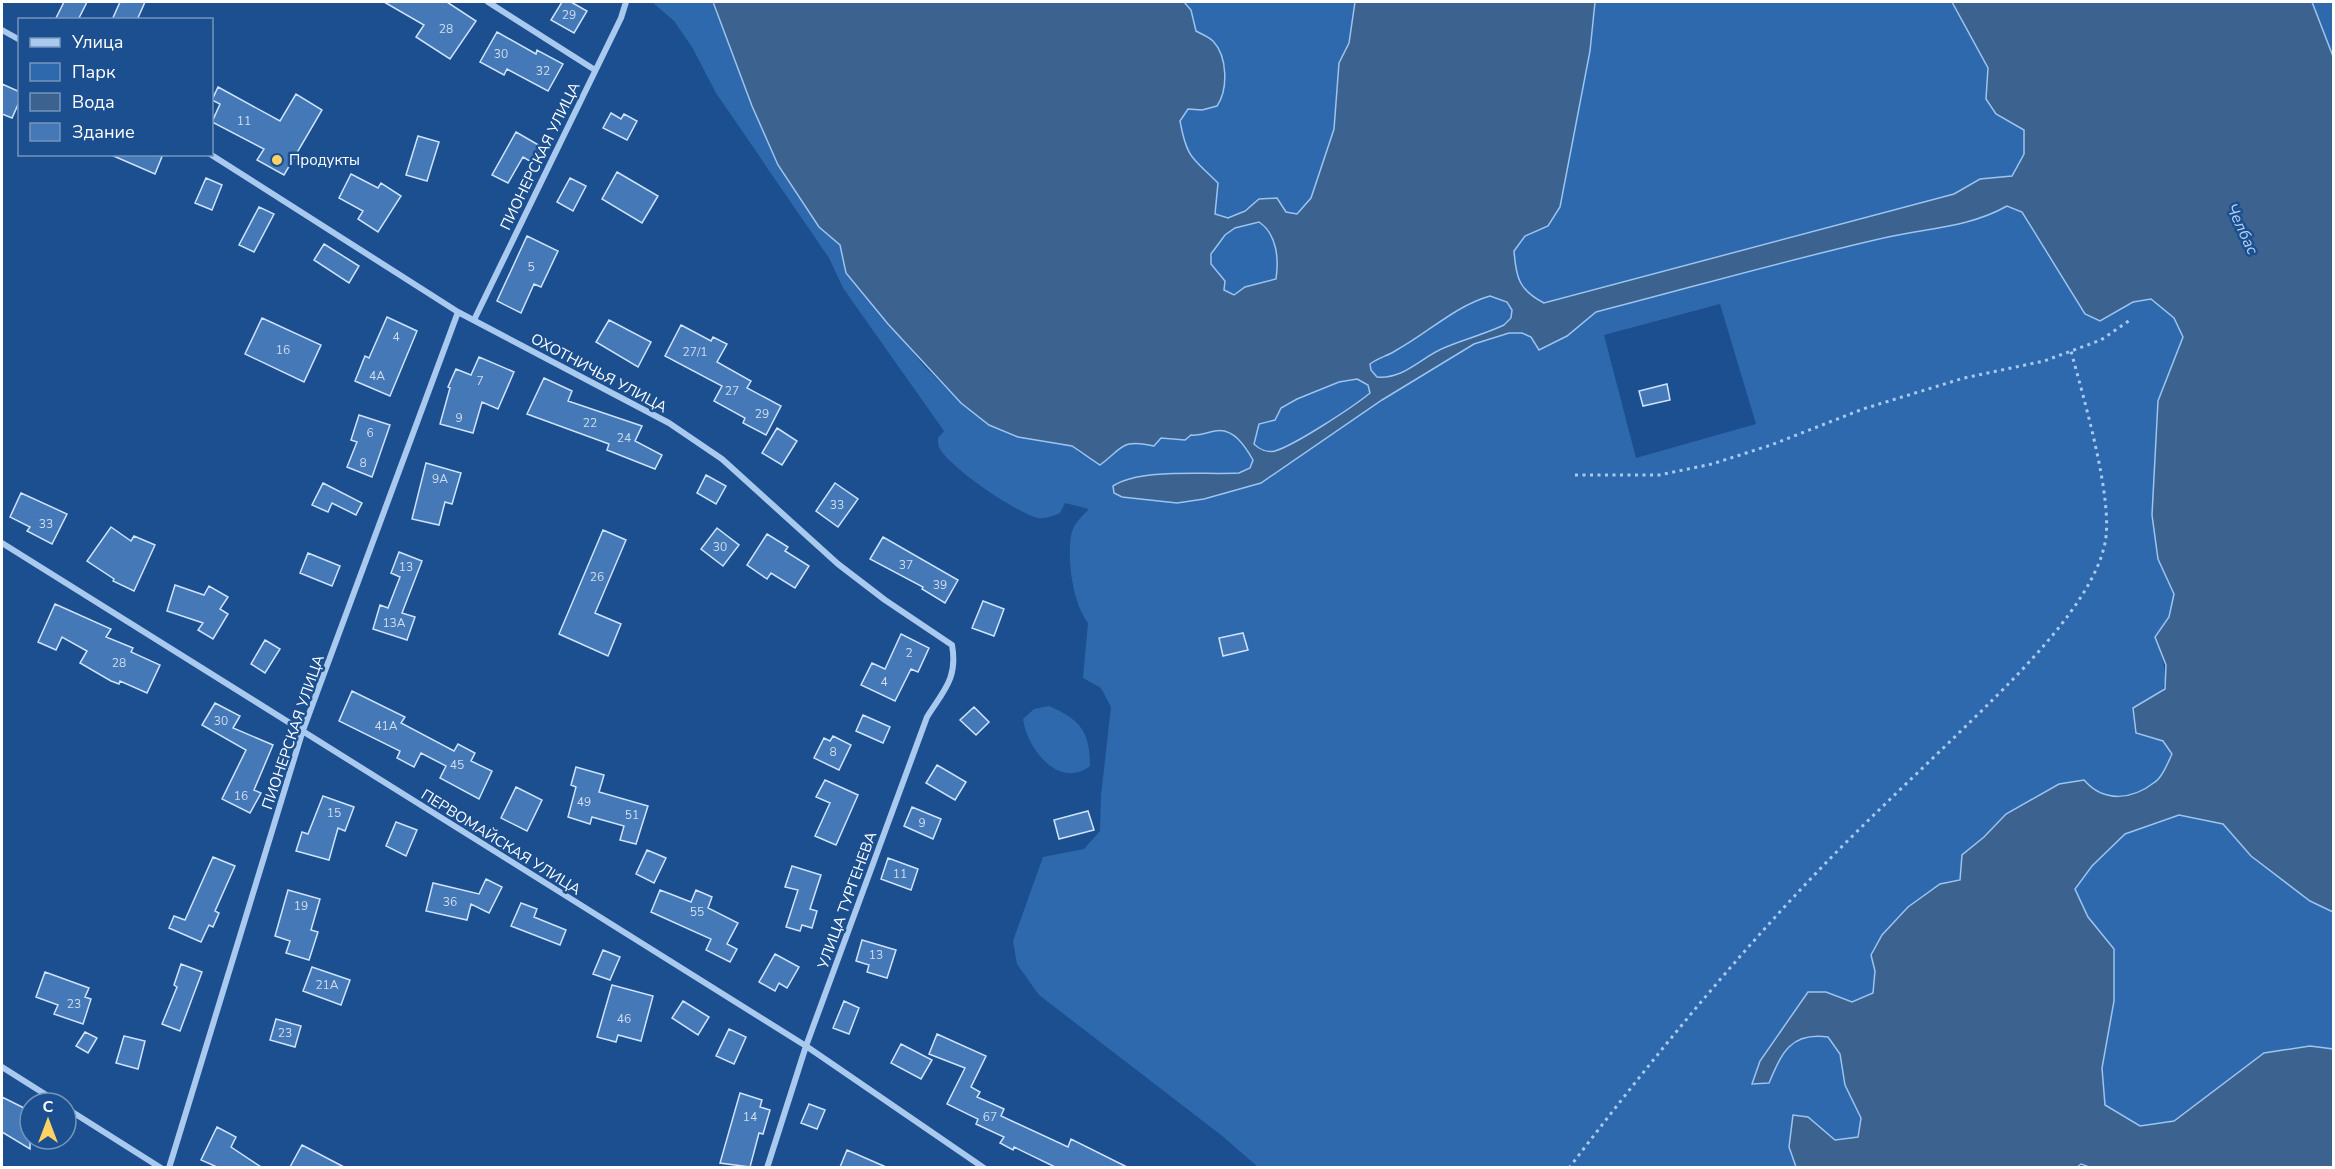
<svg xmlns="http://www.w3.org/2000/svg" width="2335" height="1169" viewBox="0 0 2335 1169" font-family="'Nunito Sans',sans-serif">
<rect width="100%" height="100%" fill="#1b4f8f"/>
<path fill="#2e69ad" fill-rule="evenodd" d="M652 2H712L752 106 778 165 819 227 840 245 846 273 924 366 961 403 989 425 1018 437 1072 446 1081 454 1108 459C1122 443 1133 441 1153 445L1161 438 1185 440 1191 435C1201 436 1204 434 1214 432 1232 426 1245 446 1253 460L1250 468 1239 473 1113 486 1114 493 1122 497 1177 503 1204 499 1261 483 1382 400 1474 344 1509 333H1522L1531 337 1538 349 1567 336 1596 312C1693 287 1790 259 1889 237 1929 228 1970 227 2007 206L2022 212 2085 314 2100 320 2133 302 2151 299 2174 318 2183 337 2174 366 2156 467 2152 515 2158 559 2174 594 2169 617 2155 637C2175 688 2163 691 2136 733L2164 741 2172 754C2168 762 2163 776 2155 782 2132 801 2104 802 2083 780L2059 784 2006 814 1984 837 1962 855 1960 880C1916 888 1897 921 1872 955L1875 971 1873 993 1852 1002 1826 992H1808L1769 1083C1783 1051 1790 1032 1828 1037L1840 1054 1845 1085 1861 1118 1857 1137 1835 1140 1808 1117 1789 1147 1796 1167H1258L1221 1135 1039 995 1017 964 1013 941 1043 857 1084 849 1100 831 1101 795 1111 707 1101 688 1083 678 1088 623C1073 603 1067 561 1071 536 1073 524 1081 517 1089 509L1065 503 1060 513C1053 516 1046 519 1038 518 1018 514 947 466 939 447 938 445 938 441 938 438L944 431 843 288 829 258 716 93 692 47 674 21ZM1720 304 1756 424 1636 458 1604 335Z
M1184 2H1355L1349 43 1339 63 1334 129 1311 199 1297 214 1286 212 1277 198C1254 199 1249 209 1229 218L1215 214 1218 183 1190 158 1180 121 1188 109 1202 110 1214 42 1196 31 1191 10Z
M1595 2H1952L1988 68 1986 99 1996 114 2024 130V154L2012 176 1980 179 1954 194 1544 303C1519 290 1516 279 1514 251L1525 236 1548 226 1560 207 1590 51Z
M2312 2H2333V59L2313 4Z
M1259 222C1277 235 1279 259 1276 279L1245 287 1234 295 1224 290 1218 271 1211 264C1211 241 1236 223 1259 222Z
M1490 296 1507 302 1512 310 1511 318 1504 325 1387 378 1377 377 1371 370 1370 364C1379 357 1390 355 1399 349 1429 330 1457 305 1490 296Z
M1357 379 1368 385 1371 393C1353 407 1295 446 1275 451 1267 453 1259 449 1254 443L1259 424 1275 420 1281 408 1297 399 1339 382Z
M1049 706C1081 720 1090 732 1090 766 1059 790 1027 749 1023 719L1034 709Z
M2179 815 2223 824 2251 856 2310 901 2333 912V1049L2310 1046 2264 1053 2174 1121 2140 1126 2105 1105 2102 1068 2114 1001V949L2088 917 2075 889 2092 866 2125 834Z"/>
<path fill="#3c6290" stroke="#9cc4f0" stroke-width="1.5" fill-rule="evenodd" d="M713 2H1184L1191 10 1196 31C1201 34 1209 37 1213 41 1228 57 1228 90 1217 106L1202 110 1188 109 1180 121C1187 159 1192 157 1218 183L1215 214 1228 218 1245 211 1259 199 1277 198 1286 212 1297 214 1311 198 1334 129 1339 63 1349 43 1355 2H1595L1590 51 1560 207 1548 226 1525 236 1514 251C1516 278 1519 290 1544 303L1954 194 1980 179 2012 176 2024 154V130L1996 114 1986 99 1988 68 1952 2H2312L2334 59 2333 912 2310 901 2251 856 2223 824 2179 815 2125 834 2092 866 2075 889 2088 917 2114 949V1001L2102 1068 2105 1105 2140 1126 2174 1121 2264 1053 2310 1046 2333 1049V1167L2092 1168 2081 1164 2076 1168 1796 1167 1789 1147 1793 1115 1808 1117 1835 1140 1858 1137 1861 1118 1845 1085 1840 1054 1828 1037C1791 1032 1782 1052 1769 1083L1752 1084 1760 1061 1808 992H1826L1852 1002 1873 993 1875 971 1871 955 1882 935 1908 907 1940 884 1960 880 1962 855 1984 837 2006 814 2059 784 2084 780C2104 803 2132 800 2155 782 2163 777 2168 762 2172 754L2163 741 2136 733 2133 708 2165 689 2166 665 2155 637 2169 617 2174 594 2158 559 2152 515 2158 401 2183 337 2174 318 2151 299 2133 302 2100 321 2085 314 2022 212 2007 206C1970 227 1929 228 1888 237 1790 259 1693 287 1596 312L1567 336 1539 350 1531 337 1522 333H1509L1474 344 1382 400 1261 483 1204 499 1177 503 1122 497 1114 493 1113 486C1141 468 1204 475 1239 473L1250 468 1253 460C1245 446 1233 427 1215 431 1205 433 1201 436 1191 435L1185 440 1161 438 1154 446C1121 438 1122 449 1100 465L1072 446 1018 437 989 425 961 403 888 324 846 273 840 245 819 227 778 165 752 106ZM1259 222C1277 234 1279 259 1276 279L1245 287 1234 295 1224 290 1225 281 1211 264V254L1225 235 1235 228ZM1490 296 1507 302 1512 310 1511 318 1504 325C1485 334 1465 339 1446 347 1422 356 1404 380 1377 377L1371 370 1370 364C1378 358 1387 356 1395 351 1428 333 1455 306 1490 296ZM1357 379 1368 385 1370 393C1353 407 1295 445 1275 451 1267 453 1259 449 1254 444L1259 424 1275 420 1281 408 1297 399 1339 382Z"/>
<path fill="#4478b7" stroke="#cfe3fa" stroke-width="1.5" d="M64 2H87L78 20H55Z
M120 2H145L137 20H112Z
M384 2H447L476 21 450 59 416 37 424 25Z
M562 2H571L587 11 574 33 551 20Z
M497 32 536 54 537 50 563 64 548 91 507 69 504 75 480 62Z
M2 84 20 92V100L12 118 2 114Z
M218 87 280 121 296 94 322 110 284 175 257 160 264 149 212 122 220 104 212 100Z
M611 113 621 119 624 114 637 121 627 140 603 128Z
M516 132 542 147 533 163 523 157 508 183 492 175Z
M418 136 439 142 427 181 406 175Z
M109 154H163L155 174Z
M617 172 658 196 642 223 602 199Z
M351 174 378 188 381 183 401 196 378 232 358 219 363 211 339 198Z
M206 178 222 185 212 210 195 203Z
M570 178 586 186 573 211 557 202Z
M259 207 274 214 254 252 239 245Z
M527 236 558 251 541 287 534 284 521 313 497 301Z
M324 244 359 266 349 283 314 260Z
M387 317 417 331 390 396 355 381 365 356 369 358Z
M262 318 321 345 304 382 245 354Z
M609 320 651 342 638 367 596 342Z
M681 325 711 341 713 337 727 344 717 362 751 381 747 388 781 406 766 435 743 423 745 418 714 401 722 386 665 356Z
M479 357 514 372 498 409 482 402 473 433 440 424 450 388 448 387 456 369 471 375Z
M544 378 572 391 568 401 642 426 635 441 662 455 655 469 607 450 609 444 527 414Z
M1667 384 1670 400 1643 406 1639 391Z
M359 415 390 425 372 477 347 467 357 442 351 440Z
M777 428 797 441 782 465 762 453Z
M426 463 461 473 452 504 445 502 439 525 412 519Z
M706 475 726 486 716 504 697 493Z
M323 483 362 503 356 515 332 503 328 512 312 505Z
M835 483 858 499 838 527 816 511Z
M21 493 67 514 52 544 27 531 30 527 10 517Z
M111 527 131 541 134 536 155 545 134 591 113 581 114 579 87 561Z
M717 528 739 545 723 566 701 549Z
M603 530 626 540 595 613 621 624 608 656 559 634Z
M767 534 788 547 785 551 809 566 795 588 771 573 767 579 747 565Z
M883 537 958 580 945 603 922 589 923 587 870 559Z
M399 552 422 561 402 613 415 617 407 640 373 629 380 605 388 608 400 577 391 573Z
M308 553 340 566 332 586 300 573Z
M175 585 204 595 209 586 228 597 220 609 228 614 213 639 198 630 203 623 167 611Z
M983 601 1004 609 994 636 972 628Z
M55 604 111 629 106 637 133 648 131 652 160 665 147 693 120 681 119 684 111 681 80 663 87 651 62 637 56 650 38 642Z
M1243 633 1248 650 1223 656 1219 638Z
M901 634 929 648 918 672 911 669 895 701 861 685 872 663 885 669Z
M265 640 280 649 265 673 251 664Z
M352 691 405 717 401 723 454 751 458 744 475 753 471 761 492 771 479 799 440 778 446 766 421 753 414 767 397 758 400 751 339 721Z
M215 703 240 716 233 728 273 745 254 790 261 793 250 813 222 799 246 750 202 725Z
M974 707 989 722 976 735 960 720Z
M863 715 890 727 883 743 856 731Z
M833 736 851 745 839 770 814 758 824 738 830 741Z
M937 765 966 782 955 800 926 783Z
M576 767 604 775 599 792 648 806 636 844 620 840 624 826 592 817 590 824 568 817 576 787 571 785Z
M825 780 858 795 836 845 815 836 830 803 816 797Z
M516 787 542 800 527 831 501 818Z
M323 796 354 807 345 831 338 828 329 860 296 851 302 832 308 834Z
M912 807 941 819 933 839 904 826Z
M1088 811 1094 830 1059 839 1054 820Z
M396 822 417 830 406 856 386 846Z
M647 850 666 858 654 883 636 874Z
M213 857 235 866 215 911 219 913 213 927 209 925 201 942 169 928 174 916 185 920Z
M888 858 918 869 911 890 881 879Z
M792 866 821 875 810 909 817 911 812 928 802 925 800 931 786 927 798 890 785 887Z
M486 879 502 887 489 913 471 904 467 920 426 911 433 883 479 894Z
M288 890 320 899 311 930 318 932 309 960 286 953 290 941 275 936Z
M660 890 691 902 696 890 712 897 708 908 738 923 727 944 737 949 730 962 706 950 711 939 651 912Z
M521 903 537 909 534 917 566 930 560 945 511 926Z
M862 940 896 950 887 978 867 972 869 965 856 961Z
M603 950 620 957 610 980 593 974Z
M775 954 799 967 787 988 779 983 775 991 759 982Z
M181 964 202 972 180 1031 162 1024 177 987 174 985Z
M312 967 350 980 341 1005 303 991Z
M45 972 89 988 85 997 91 999 83 1024 54 1014 58 1005 36 997Z
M612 985 653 996 641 1041 618 1035 616 1042 597 1037Z
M683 1001 709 1017 698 1035 672 1018Z
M844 1001 859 1008 849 1034 833 1028Z
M276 1019 301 1026 295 1047 270 1040Z
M729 1029 746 1037 734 1064 716 1056Z
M85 1032 97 1038 88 1053 76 1046Z
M937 1034 986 1056 971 1087 980 1092 977 1097 1004 1109 1001 1116 1068 1147 1071 1139 1127 1167H1055L1014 1147 1013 1150 1000 1143 1004 1137 976 1124 978 1119 947 1104 965 1068 929 1054Z
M124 1036 145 1041 138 1069 116 1063Z
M901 1044 932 1060 921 1079 891 1063Z
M740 1093 762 1100 760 1107 770 1110 763 1134 759 1133 750 1167 720 1163Z
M2 1097 30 1111V1149L2 1132Z
M809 1104 825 1110 817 1129 801 1123Z
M217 1127 236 1137 231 1147 261 1167H217L201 1160Z
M302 1145 344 1167H290Z
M847 1150 886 1167H840Z"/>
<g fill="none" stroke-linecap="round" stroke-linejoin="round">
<path stroke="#a9c9ee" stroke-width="3" stroke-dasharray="3 4.5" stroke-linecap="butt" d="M1575 475H1659L1712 464 1771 445 1863 409 1964 378 2044 361 2101 340 2130 320
M1569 1168C1648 1064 1730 963 1820 869 1867 820 1918 773 1967 725 2011 682 2093 604 2105 543 2114 500 2083 396 2071 351"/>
<path stroke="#a9c9ee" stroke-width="6" d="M488 2 595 70
M2 30 20 40
M210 154 458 312 669 423 722 459 838 564 885 600 952 645C958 678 944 690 927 717L806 1046 767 1168
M474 320 621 18 626 2
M2 543 806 1046 984 1168
M2 1067 59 1103
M66 1108 161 1168
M169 1168 302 733 458 312"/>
</g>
<circle fill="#ffd166" stroke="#1b4f8f" stroke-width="2" cx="277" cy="160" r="6"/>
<g text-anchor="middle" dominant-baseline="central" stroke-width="5" stroke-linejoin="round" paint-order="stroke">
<g font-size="12" fill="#d0dded">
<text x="569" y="15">29</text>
<text x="446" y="29">28</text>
<text x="501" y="54">30</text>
<text x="543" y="71">32</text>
<text x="244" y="121">11</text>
<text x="531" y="267">5</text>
<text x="396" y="337">4</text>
<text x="283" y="350">16</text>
<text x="695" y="352">27/1</text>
<text x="377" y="376">4А</text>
<text x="480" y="381">7</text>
<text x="732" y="391">27</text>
<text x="762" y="414">29</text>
<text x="459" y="418">9</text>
<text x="590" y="423">22</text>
<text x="370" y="433">6</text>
<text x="624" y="438">24</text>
<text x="363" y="463">8</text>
<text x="440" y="479">9А</text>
<text x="837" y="505">33</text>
<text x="46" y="524">33</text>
<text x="720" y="547">30</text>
<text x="906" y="565">37</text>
<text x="406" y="567">13</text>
<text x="597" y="577">26</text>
<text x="940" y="585">39</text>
<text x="394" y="623">13А</text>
<text x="909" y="653">2</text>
<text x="119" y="663">28</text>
<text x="884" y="682">4</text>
<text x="221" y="721">30</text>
<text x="386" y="726">41А</text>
<text x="833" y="752">8</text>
<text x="457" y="765">45</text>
<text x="241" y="796">16</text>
<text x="584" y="802">49</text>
<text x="334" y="813">15</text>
<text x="632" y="815">51</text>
<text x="922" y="823">9</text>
<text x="900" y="874">11</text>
<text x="450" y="902">36</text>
<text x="301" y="906">19</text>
<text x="697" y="912">55</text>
<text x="876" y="955">13</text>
<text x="327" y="985">21А</text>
<text x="74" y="1004">23</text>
<text x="624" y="1019">46</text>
<text x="285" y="1033">23</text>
<text x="750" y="1117">14</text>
<text x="990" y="1117">67</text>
</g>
<g font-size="15" fill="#fff" stroke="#1b4f8f">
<text transform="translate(540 156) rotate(-64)">ПИОНЕРСКАЯ УЛИЦА</text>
<text transform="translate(599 373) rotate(28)">ОХОТНИЧЬЯ УЛИЦА</text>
<text transform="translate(293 732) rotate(-71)">ПИОНЕРСКАЯ УЛИЦА</text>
<text transform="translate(501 842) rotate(32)">ПЕРВОМАЙСКАЯ УЛИЦА</text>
<text transform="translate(847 900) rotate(-70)">УЛИЦА ТУРГЕНЕВА</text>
</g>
<g font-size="15" fill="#fff" stroke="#1b4f8f" text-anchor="start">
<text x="289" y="160">Продукты</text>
</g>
<g font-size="16" font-style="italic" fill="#b5d3f5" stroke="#1b4f8f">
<text transform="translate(2242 229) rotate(65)">Челбас</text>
</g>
</g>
<rect width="2335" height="1169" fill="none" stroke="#ffffff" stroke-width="6"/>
<rect x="18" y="18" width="195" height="138" fill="#1b4f8f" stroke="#7695bc" stroke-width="1.5"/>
<rect x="30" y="38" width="30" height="9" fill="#a9c9ee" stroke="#7695bc" stroke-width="1.5"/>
<text x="72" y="48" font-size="18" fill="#ffffff">Улица</text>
<rect x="30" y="63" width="30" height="18" fill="#2e69ad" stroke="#7695bc" stroke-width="1.5"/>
<text x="72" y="78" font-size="18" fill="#ffffff">Парк</text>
<rect x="30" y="93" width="30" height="18" fill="#3c6290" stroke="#7695bc" stroke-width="1.5"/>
<text x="72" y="108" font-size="18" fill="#ffffff">Вода</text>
<rect x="30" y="123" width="30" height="18" fill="#4478b7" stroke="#7695bc" stroke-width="1.5"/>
<text x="72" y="138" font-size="18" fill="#ffffff">Здание</text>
<g transform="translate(48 1121)"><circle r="28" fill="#1b4f8f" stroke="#7695bc" stroke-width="1.5"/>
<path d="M0-4.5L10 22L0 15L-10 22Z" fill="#ffd166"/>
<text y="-9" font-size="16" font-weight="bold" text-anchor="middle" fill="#ffffff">С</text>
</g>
</svg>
